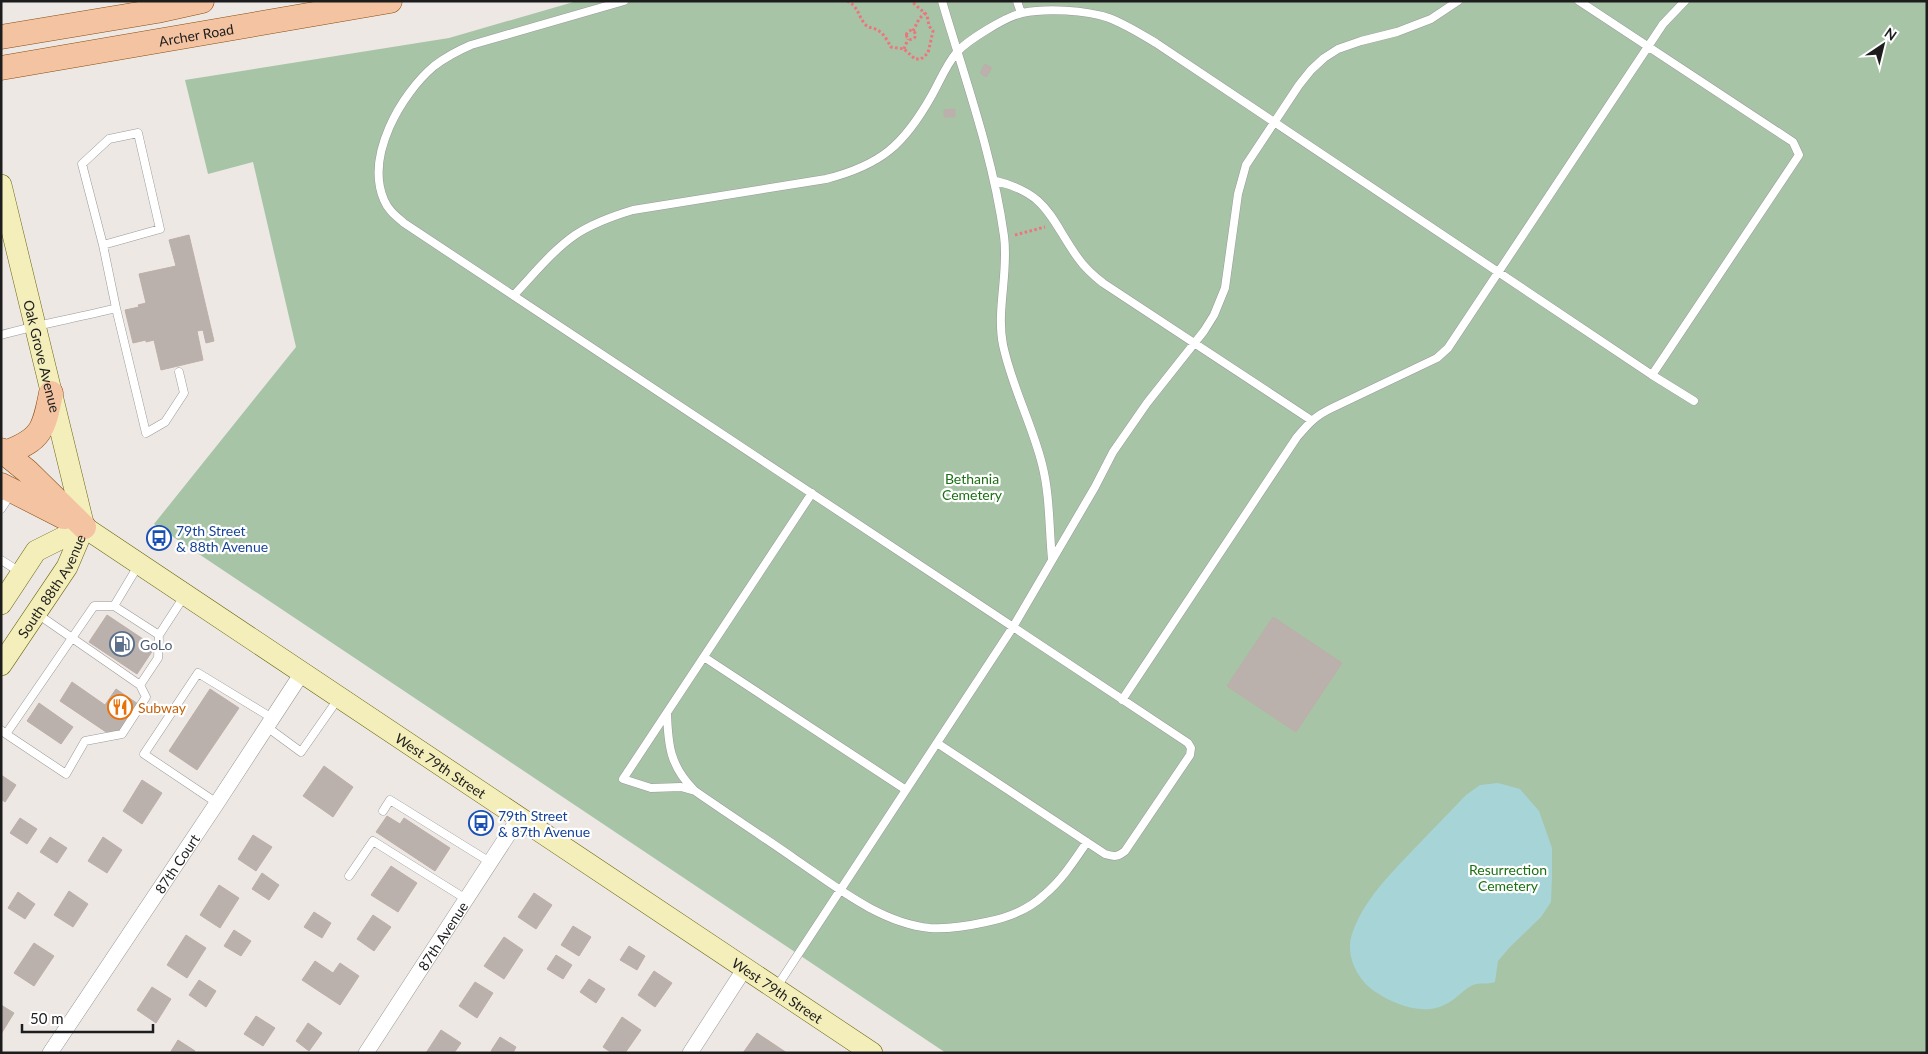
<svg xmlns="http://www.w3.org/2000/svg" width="1928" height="1054" viewBox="0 0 1928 1054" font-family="Lato,sans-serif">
<rect width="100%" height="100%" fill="#ede8e4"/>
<path fill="#a7c4a7" d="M577 1H1927V1053H946L154 524 296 347 253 162 208 174 185 80 449 38Z"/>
<path fill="#a7d4d7" d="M1498 783 1520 789 1539 811 1552 848V878L1551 902 1541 917 1510 947 1498 961 1495 982C1488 985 1479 982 1473 985 1464 989 1457 998 1448 1003 1425 1017 1395 1005 1374 991 1357 979 1345 955 1352 934 1363 901 1390 874 1414 849 1431 831 1449 813 1466 795L1480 785Z"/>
<path fill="#bab1ad" stroke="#beaea7" d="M985 64 992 68 986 77 980 73Z
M955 109V117H944V110Z
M189 235 214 341 206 343 203 330 197 331 203 360 161 370 154 340 146 342V340L133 343 125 310 139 307 138 305 146 303 139 274 176 266 169 240Z
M107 615 155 647 137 674 89 642Z
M1273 617 1342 663 1296 732 1227 686Z
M72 682 105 705 116 689 138 704 120 730 106 732 60 701Z
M210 689 239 708 197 770 169 751Z
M39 703 73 727 61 744 27 721Z
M324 766 353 787 333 817 303 796Z
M1 775 16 785 5 802 1 799Z
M142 780 162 793 142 824 123 811Z
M387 816 400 824 404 818 450 848 435 871 376 832Z
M20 818 37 829 27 844 10 833Z
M253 835 272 847 256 871 238 859Z
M50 837 67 848 57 863 40 852Z
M103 837 122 850 107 873 88 861Z
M391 866 417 883 398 912 371 895Z
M262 873 279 885 269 900 252 889Z
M219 885 239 898 220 928 200 915Z
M69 891 88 904 73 927 54 915Z
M18 892 35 904 25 919 8 908Z
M534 893 552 905 536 929 518 917Z
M314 912 331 923 322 938 304 927Z
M373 915 391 927 374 951 357 939Z
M573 926 591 937 579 956 561 945Z
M234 930 251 941 241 956 224 946Z
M186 935 206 948 187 978 167 965Z
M504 937 523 950 504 979 484 966Z
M34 943 54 956 34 986 14 973Z
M629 946 645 956 637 970 620 960Z
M556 955 572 965 563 979 547 969Z
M315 961 333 973 340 963 359 976 340 1005 302 980Z
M654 971 672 983 655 1007 638 995Z
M589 979 605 989 596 1003 580 992Z
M199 980 216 991 206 1007 189 995Z
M475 982 493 993 477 1018 459 1006Z
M152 987 171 999 156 1023 137 1010Z
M1 1005 14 1013 1 1034Z
M256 1016 275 1028 263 1046 244 1034Z
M622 1017 641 1030 625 1053H612L603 1047Z
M308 1023 322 1033 309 1051 296 1041Z
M441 1030 461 1043 454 1053H426Z
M757 1033 787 1053H743Z
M500 1037 516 1047 513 1053H494L491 1051Z
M178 1040 195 1051 194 1053H170Z"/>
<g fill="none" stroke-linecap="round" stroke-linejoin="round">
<defs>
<path id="lane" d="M624 1 471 45C457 51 446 57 434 66 401 94 365 156 384 200 388 210 396 216 404 223L1188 743 1191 748 1190 755 1125 851C1118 857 1114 857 1105 854L937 743
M942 1C965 79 993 156 1004 236 1009 272 996 310 1003 345 1012 387 1032 424 1042 464 1050 495 1049 528 1052 559
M1017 1 1021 13
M1579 1 1793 142 1799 155 1652 375
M996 181C1049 194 1050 219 1078 258 1085 268 1094 276 1103 283L1311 420
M103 245 160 229 138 133 109 139 82 164 103 245 116 308
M514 295C533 275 552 251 575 235 593 223 613 216 633 210L826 179C881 165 904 145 932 95 940 81 946 65 957 52 968 40 1005 17 1022 13 1046 8 1086 10 1109 18 1125 24 1141 34 1156 43L1652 375 1694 401
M1 335C39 324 78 318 116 308L146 433 165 422 184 393 179 372
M812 493 623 779 651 788 681 787 695 791C728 814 762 836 795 859 835 886 880 923 930 928 949 929 968 926 986 922 1007 918 1028 910 1044 895 1062 880 1074 861 1087 842
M1 509 11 494
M1 560 20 572
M138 566 114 606 159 635 185 595
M36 613 140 685 158 658 159 635
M704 657 906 790
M1122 700 1297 437C1309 423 1315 416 1332 408L1437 358 1448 348 1663 24 1685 1
M667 713C668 745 670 766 694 790
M267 727 301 752 338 699
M1 730 6 734 94 606H114
M6 734 66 774 85 741 122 734 146 697 140 685
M217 803 144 754 198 673 272 718
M383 811 390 800 490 862
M349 876 373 841 466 899
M776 988 1013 627 1095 487 1113 452 1147 403 1204 331 1214 315 1225 288 1238 194 1246 165 1299 85 1311 70 1324 58 1338 49 1361 41 1397 32 1431 19 1458 1"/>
<g id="street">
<path id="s1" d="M50 1053 217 803 302 673"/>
<path id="s2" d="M366 1053 519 818"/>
<path d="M690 1053 745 968"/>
</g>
<g id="secondary">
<path id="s3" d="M1 185 84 527"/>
<path id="s4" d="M84 527 872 1053"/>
<path d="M1 604 36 551 84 527"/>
<path id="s5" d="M1 665 67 567 84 527"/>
</g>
<g id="primary">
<path d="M1 37 157 11 202 1"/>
<path id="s6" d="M1 68 390 1"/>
<path d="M1 450 27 471 84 527"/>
<path d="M5 453C41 440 44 430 51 393"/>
<path d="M1 485 64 517"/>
</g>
</defs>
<use href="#lane" stroke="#9a9a9a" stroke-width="9"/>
<use href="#street" stroke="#9a9a9a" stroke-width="16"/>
<use href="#secondary" stroke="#6a650e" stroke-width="22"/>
<use href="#primary" stroke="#894c0c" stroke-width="25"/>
<path stroke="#ee747b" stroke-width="3" stroke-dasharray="2.5 2.5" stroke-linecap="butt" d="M847 1C858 6 858 15 864 23 868 29 874 27 879 31 884 34 888 42 891 47L904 49 915 59H921L928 53 933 31 929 26 927 15 911 1
M906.5 35a4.5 4.5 0 1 1 9 0a4.5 4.5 0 1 1-9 0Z
M913 31 919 19 925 13
M904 49 908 39
M1015 235 1045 227"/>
<use href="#lane" stroke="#fff" stroke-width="8"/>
<use href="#street" stroke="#fff" stroke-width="15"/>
<use href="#secondary" stroke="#f4eebb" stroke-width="21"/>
<use href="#primary" stroke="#f4c4a2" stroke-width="24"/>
</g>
<defs>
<symbol id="bus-ring" viewBox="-11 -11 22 22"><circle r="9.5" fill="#fff" stroke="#1a4fb4" stroke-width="1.5"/><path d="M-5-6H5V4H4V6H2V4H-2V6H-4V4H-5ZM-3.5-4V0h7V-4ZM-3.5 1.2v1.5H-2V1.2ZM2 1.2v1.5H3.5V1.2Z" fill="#1a4fb4"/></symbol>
<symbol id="fuel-ring" viewBox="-11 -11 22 22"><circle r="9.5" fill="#fff" stroke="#5c6f8a" stroke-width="1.5"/><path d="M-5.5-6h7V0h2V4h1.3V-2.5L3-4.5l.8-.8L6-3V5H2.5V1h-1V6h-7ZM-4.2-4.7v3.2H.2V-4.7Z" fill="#5c6f8a"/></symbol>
<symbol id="restaurant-ring" viewBox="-11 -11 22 22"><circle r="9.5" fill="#fff" stroke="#e8710a" stroke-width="1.5"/><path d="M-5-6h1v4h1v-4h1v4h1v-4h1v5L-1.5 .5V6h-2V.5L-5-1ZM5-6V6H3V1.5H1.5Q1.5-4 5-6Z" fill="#e8710a"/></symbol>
</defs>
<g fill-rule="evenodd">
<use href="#bus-ring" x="145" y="524" width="28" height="28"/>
<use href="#fuel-ring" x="108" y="630" width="28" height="28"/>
<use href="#restaurant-ring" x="106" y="693" width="28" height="28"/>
<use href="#bus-ring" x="467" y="809" width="28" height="28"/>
</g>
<g text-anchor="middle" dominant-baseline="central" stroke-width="4.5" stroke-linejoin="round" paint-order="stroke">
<g font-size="14" fill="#1d1d1d" stroke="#fff">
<text stroke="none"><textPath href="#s6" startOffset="198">Archer Road</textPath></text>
<text stroke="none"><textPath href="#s3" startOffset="176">Oak Grove Avenue</textPath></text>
<text stroke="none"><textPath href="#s5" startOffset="94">South 88th Avenue</textPath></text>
<text stroke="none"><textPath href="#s4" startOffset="429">West 79th Street</textPath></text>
<text stroke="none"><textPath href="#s1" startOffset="228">87th Court</textPath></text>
<text stroke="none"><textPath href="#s2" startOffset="140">87th Avenue</textPath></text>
<text stroke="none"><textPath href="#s4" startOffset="834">West 79th Street</textPath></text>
</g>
<g font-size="14" fill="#1b7114" stroke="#fff">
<text x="972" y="478">Bethania<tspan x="972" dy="16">Cemetery</tspan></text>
<text x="1508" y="869">Resurrection<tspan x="1508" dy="16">Cemetery</tspan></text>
</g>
<g font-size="14" fill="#164399" stroke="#fff" text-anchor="start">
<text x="176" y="530">79th Street<tspan x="176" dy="16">&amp; 88th Avenue</tspan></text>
<text x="498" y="815">79th Street<tspan x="498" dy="16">&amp; 87th Avenue</tspan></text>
</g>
<g font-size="14" fill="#4e5e75" stroke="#fff" text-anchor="start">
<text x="140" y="644">GoLo</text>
</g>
<g font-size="14" fill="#c56008" stroke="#fff" text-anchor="start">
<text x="138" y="707">Subway</text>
</g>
</g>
<rect width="1928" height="1054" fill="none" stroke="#1d1d1d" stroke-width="5"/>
<g transform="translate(1883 45) rotate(35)" stroke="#ffffff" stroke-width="4" paint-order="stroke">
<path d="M0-4L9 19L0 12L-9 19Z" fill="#1d1d1d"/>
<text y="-8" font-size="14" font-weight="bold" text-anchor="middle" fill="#1d1d1d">N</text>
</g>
<path d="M22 1024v8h131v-8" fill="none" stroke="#1d1d1d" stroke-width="2.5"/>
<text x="30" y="1024" font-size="15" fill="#1d1d1d" stroke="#ffffff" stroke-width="4" paint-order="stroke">50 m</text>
</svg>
